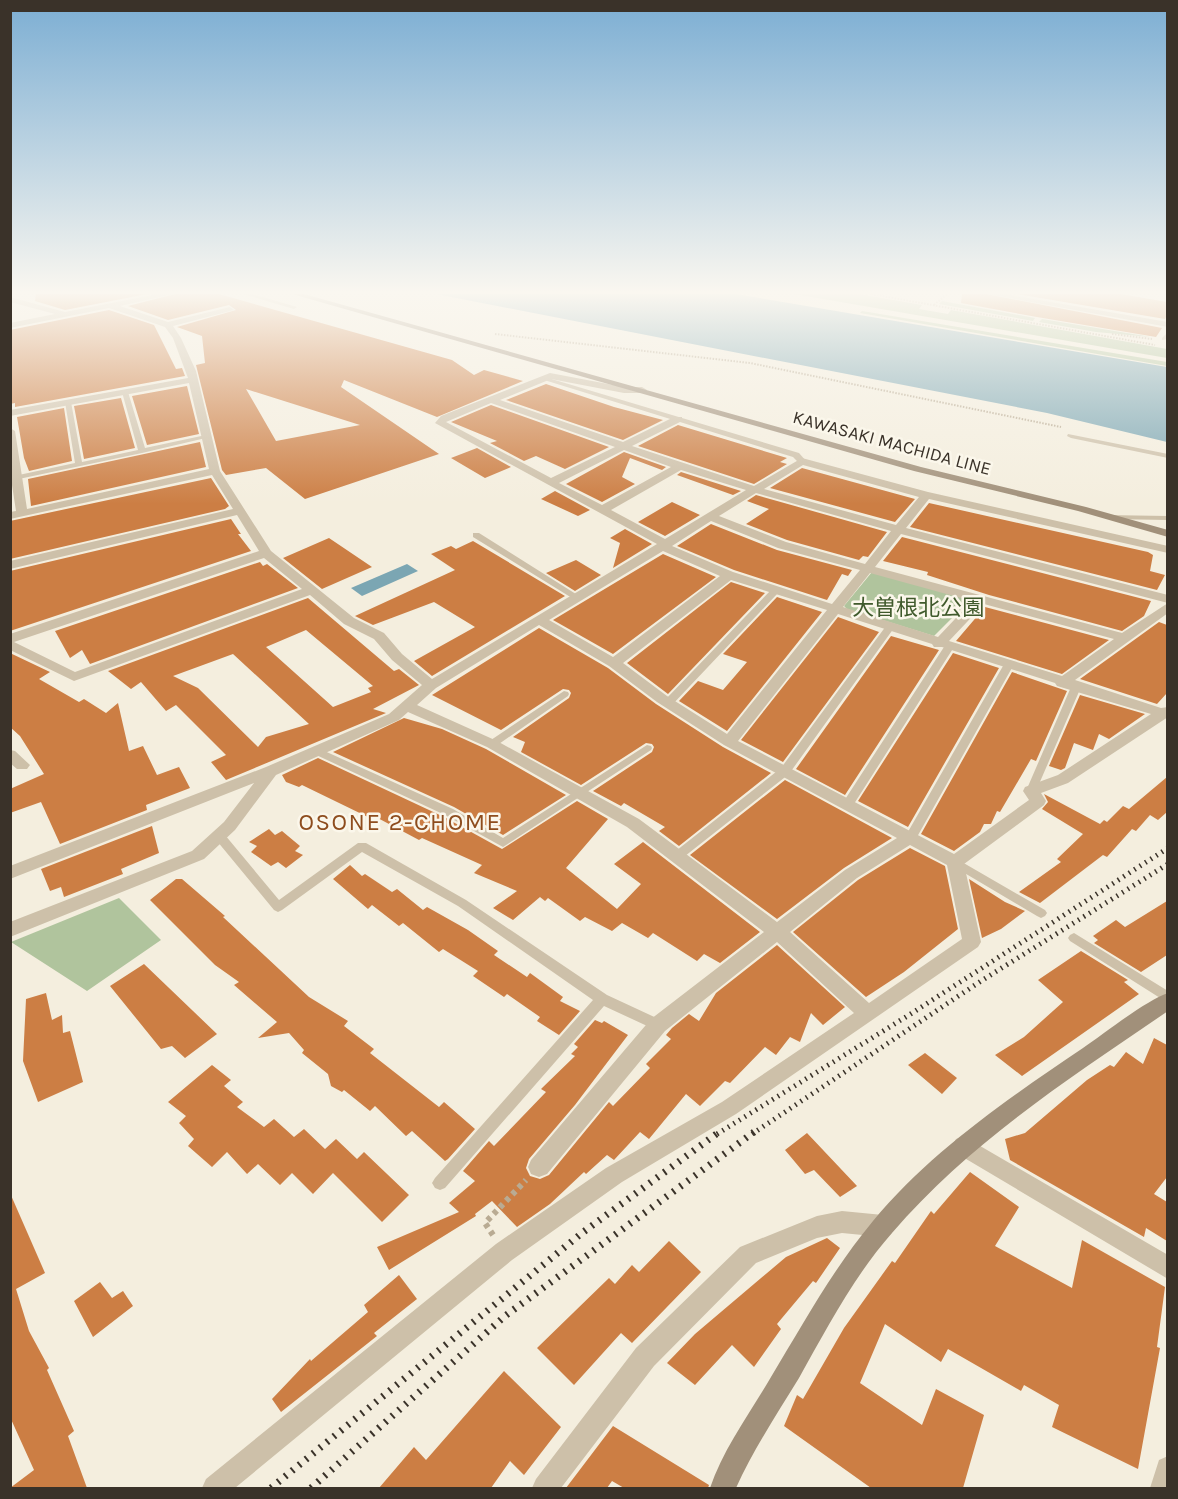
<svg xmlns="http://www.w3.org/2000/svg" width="1178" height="1499" viewBox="0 0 1178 1499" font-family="Karla,'Noto Sans JP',sans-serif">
<rect width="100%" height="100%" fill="#f4eede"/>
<path fill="#b0c49d" d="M794 294H859L922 305 919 309 948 314 951 310 1167 349V358Z
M942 301 1035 318 1033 321 939 304Z
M862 311 1167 362V366L860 313Z
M1042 319 1151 337 1096 332 1039 322Z
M872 572 966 598 969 601 934 636 847 609 844 606Z
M119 898 161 940 87 991 11 942Z"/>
<path fill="#7ba6b3" d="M436 294H736L1167 367V442L1047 413Z
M407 564 418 571 362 596 351 588Z"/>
<path fill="#cc7e44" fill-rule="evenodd" d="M36 294H147L65 310 35 301Z
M175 294H219L452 360 474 375 484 370 523 381 437 417 344 380 341 387 439 454 305 499 266 468 226 475 222 470 196 365 205 363 202 336 177 327 236 310 229 305 168 320 128 306ZM246 389 360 425 276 441Z
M962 294H986L1162 328 1156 337 1037 317 961 303Z
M1017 294H1121L1167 302V315L1165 319Z
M109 310 154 325 176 369 182 368 185 376 15 407V403L10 404V330Z
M546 384 614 407 663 420 623 440 506 400Z
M187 386 199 434 147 445 132 396Z
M121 398 135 448 84 459 74 406Z
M491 405 609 447 565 469 536 456 524 461 490 443 497 441 451 422Z
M64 408 72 461 29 471 24 458 17 417Z
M678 425 787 458 780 462 787 464 754 484 638 446Z
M200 442 206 467 31 506 28 479Z
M477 448 511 467 485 478 451 458Z
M624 452 666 467 662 470 630 458 622 477 635 484 602 502 566 484Z
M802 468 915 499 895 522 770 488Z
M681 472 741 491 733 495 677 475Z
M211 478 229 506 225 509 10 559V521Z
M555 491 590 510 578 516 541 499Z
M756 495 887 532 868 557 863 556 859 560 787 540 746 524 769 509 747 501Z
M672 502 700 515 665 536 638 522Z
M929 503 1148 552 1153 555 1150 571 1165 575 1157 590 910 527Z
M231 519 241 534H238L251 551 10 631V571Z
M711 524 777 550 852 570 848 576 842 574 827 600 734 570 677 546Z
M625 529 652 544 613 568 620 543 610 538Z
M902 537 1151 601 1144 616 1122 631 989 595 927 575 928 572 883 561Z
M329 538 372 567 322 589 283 558Z
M473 541 565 596 432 676 414 661 475 627 434 602 373 625 355 616 455 570 431 554 451 546 456 549Z
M663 554 716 577 613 654 553 620Z
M576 560 601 575 575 591 546 573Z
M260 562 263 566 267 564 298 588 90 664 82 650 70 658 55 631Z
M731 582 765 593 668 694 627 663Z
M777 597 822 612 727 731 679 701 698 681 723 690 747 662 723 654Z
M308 598 394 671 399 669 419 685 373 709 386 713 226 780 211 762 226 755 176 705 166 711 141 682 131 689 108 671ZM306 630 373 686 368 688 371 692 333 707 266 647ZM233 654 309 724 266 737 258 747 198 688 173 676Z
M985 607 1109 640 1062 674 956 641Z
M838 617 879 632 783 762 741 740Z
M1159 622 1167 625V693L1157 704 1080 679Z
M539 628 608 668 656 704 723 747 771 773 679 846 659 831 665 827 624 803 621 806 593 791 652 752 654 747 652 744 646 743 581 785 521 752 525 742 513 737 569 698 571 693 569 690 563 689 501 730 432 695Z
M891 636 939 650 845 795 796 769Z
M10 653 50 672 39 679 79 702 84 699 106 713 118 703 129 751 143 746 157 775 179 767 190 788 146 805 147 810 60 844 41 802 10 813V789L44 774 20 736 10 727Z
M953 653 999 668 908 827 858 801Z
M1012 672 1067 691 1036 761 1031 759 1000 812 997 811 991 824H984L980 832 954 851 921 834Z
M1080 695 1145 714 1109 739 1099 734 1093 750 1074 743 1065 768 1061 770 1049 766Z
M404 718 442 729 486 749 566 795 503 835 454 807 333 752Z
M318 758 444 817 502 849 577 801 608 819 566 868 617 909 641 884 614 864 643 842 760 932 720 963 704 954 697 961 653 933 648 938 622 923 612 931 585 917 580 921 548 898 545 901 540 897 513 920 493 908 517 891 474 873 482 865 422 838 419 840 374 816 372 819 302 785 299 787 286 782 282 775Z
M1167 777V812L1158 820 1150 815 1136 831 1132 829 1107 857 1103 855 1040 903 1019 892 1061 862 1057 859 1083 834 1042 809 1048 802 1044 794 1100 824 1104 820 1107 822 1123 806 1129 809Z
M785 780 892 838 844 868 777 919 690 855Z
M152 826 159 853 121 869 123 874 64 897 61 887 50 891 41 869Z
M269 829 275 835 282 831 300 846 295 851 303 855 286 868 278 862 271 866 251 852 257 846 249 842Z
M910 848 945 866 958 929 904 972 866 997 793 932 858 880Z
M350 865 362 876 365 874 392 892 397 889 423 910 427 907 468 930 498 951 494 955 527 977 530 973 563 997 560 1001 580 1011 559 1035 537 1021 540 1017 507 994 504 997 473 976 478 971 443 949 439 952 403 923 399 926 372 905 368 909 333 879Z
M176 879H182L225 916 223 917 309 997 348 1021 344 1026 374 1049 370 1053 439 1107 444 1102 475 1129 448 1159 445 1161 412 1131 406 1136 375 1106 370 1111 344 1090 342 1092 331 1086 328 1074 302 1053 304 1050 289 1033 258 1038 277 1022 234 985 239 982 215 965 150 900Z
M969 879 1005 902 1025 911 1001 929 982 938Z
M1167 901V955L1141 972 1094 943 1098 940 1093 936 1116 920 1125 927Z
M777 945 845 1007 823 1025 811 1013 800 1042 790 1037 776 1055 765 1047 730 1083 725 1081 700 1106 686 1094 649 1139 640 1132 614 1160 607 1155 586 1174 584 1172 550 1204 517 1227 492 1201 475 1214 476 1216 389 1270 377 1247 459 1212 449 1203 475 1181 463 1171 489 1141 494 1146 546 1092 541 1089 575 1056 571 1054 578 1047 574 1044 595 1020 602 1023 604 1021 628 1035 575 1105 529 1159 526 1168 530 1176 540 1179 549 1175 609 1102 613 1106 650 1068 646 1064 671 1039 666 1035 672 1028 689 1014 699 1021 716 993Z
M1081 951 1128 980 1124 982 1139 994 1022 1076 995 1055 1024 1037 1063 1002 1038 980Z
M144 964 217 1034 185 1058 172 1046 161 1049 110 986Z
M46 993 52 1020 62 1015 63 1033 70 1031 83 1082 38 1102 23 1061 26 999Z
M1154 1038 1167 1045V1177L1154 1194 1167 1202V1241L1146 1228 1144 1237 1010 1160 1005 1139 1025 1133 1087 1080 1110 1065 1114 1067 1126 1052 1143 1064Z
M925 1053 957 1078 942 1094 908 1065Z
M212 1065 231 1080 224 1086 243 1102 237 1107 264 1127 274 1119 294 1137 304 1129 325 1149 336 1139 357 1159 364 1152 409 1195 382 1222 333 1173 313 1194 292 1173 280 1185 258 1164 247 1174 227 1152 212 1167 188 1146 194 1139 179 1123 186 1116 168 1102Z
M807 1133 857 1186 840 1197 814 1170 805 1174 785 1150Z
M970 1172 1019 1207 995 1246 1072 1288 1082 1240 1165 1287 1157 1347 1160 1348 1138 1469 1052 1427 1059 1405 1024 1385 1021 1391 948 1349 941 1362 885 1324 860 1383 922 1425 936 1389 984 1415 963 1488H871L784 1426 797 1395 803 1399 844 1328 892 1261 895 1263 931 1211 934 1214Z
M10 1193 45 1273 16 1289 29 1331 49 1368 47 1370 74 1431 68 1436 87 1488H10L34 1470 10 1417Z
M827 1238 840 1248 816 1283 813 1281 777 1324 781 1329 754 1367 732 1345 695 1385 667 1363 695 1334 786 1257Z
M669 1241 701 1272 632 1343 621 1333 574 1385 537 1348 609 1278 615 1284 632 1265 639 1272Z
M399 1275 417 1299 374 1333 377 1336 281 1412 272 1399 310 1359 311 1361 368 1312 364 1305Z
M100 1282 112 1298 123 1291 133 1306 93 1337 74 1301Z
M504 1371 561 1427 524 1475 510 1461 491 1488H379L414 1447 426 1460Z
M613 1426 709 1485 708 1488H624L612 1481 607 1488H566Z"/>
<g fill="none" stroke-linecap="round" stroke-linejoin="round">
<path stroke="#b9ab93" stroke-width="2" stroke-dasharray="1.5 1.5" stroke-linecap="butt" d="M871 294 1155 345
M934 305 947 294
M495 334 750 363 1061 427
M1112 334 1152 339"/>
<path stroke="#b9ab93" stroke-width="6" stroke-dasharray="4.5 4.5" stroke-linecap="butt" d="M493 1235 485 1223 526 1180"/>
<path fill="#cdc0a9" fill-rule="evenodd" d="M243 294H252L297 307 294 309Z
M1168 332V339L1162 340V338Z
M541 377H545L799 453 806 461 799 463 793 457 541 379Z
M125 390 128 392 145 448 206 435 210 437 142 453 14 480V476L75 463 65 402 68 400 71 402 82 462 138 450 122 392Z
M1068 434 1168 454V458L1071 438 1067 436Z
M1104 515 1168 516V520L1107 519 1103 517Z
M473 533H479L579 596 578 598H572L473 537Z
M775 588 778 589V593L672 705H664L663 703 664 701 772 589Z
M889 625 894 628 789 774 680 860H672L670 857 672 854 781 768 886 626Z
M949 644 954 647 852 807H844L842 804 844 801 944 647Z
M1008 663 1013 666 917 837 915 840H907L905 837 1003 666Z
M1076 684 1081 687 1036 791 1031 795 1027 794 1026 791 1071 687Z
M564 691 568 692 569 694 568 696 496 746H488L487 744 488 742Z
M647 745 651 746 652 748 651 750 503 847 445 815 312 753 311 751 316 748 320 749 453 809 503 838Z
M221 834 225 835 279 900 358 843H366L466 900 607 995 663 1021 665 1025 663 1029 658 1031 604 1006 445 1188 440 1190 435 1188 432 1183 435 1178 593 1000 458 906 362 852 282 910 278 912 274 910 217 841 215 838 217 835Z
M955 858 1045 910 1047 913 1045 916 1041 918 1037 916 951 865 949 862 951 859Z
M1074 933 1168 991V1003L1070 941 1068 938 1070 935Z"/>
<path fill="#cdc0a9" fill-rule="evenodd" d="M158 294H173L120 306 168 322 230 307 234 310 173 326 181 338 196 371 220 471 271 551 354 618 384 633 402 654 432 679 657 544 435 423 441 416 550 373 624 387H642L647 390 642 393H624L551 379 500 400 623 442 674 417H682V421L632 446 754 486 802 458 928 492 1168 546V553L929 499 906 528 1168 595V603L901 534 875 567 1122 633 1168 603V613L1075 680 1161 708 1168 707V717L1068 783 1041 793 1046 801 1044 805 964 864 981 942 978 947 736 1114 622 1182 512 1260 235 1488H202L206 1479 496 1244 606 1168 722 1102 854 1013 777 942 665 1031 547 1174 539 1177 531 1174 528 1167 531 1160 651 1019 764 932 627 827 487 747 408 712 399 720 276 775 235 830 204 859 10 937V922L192 851 224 822 254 783 10 879V866L266 767 389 714 422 685 392 660 374 639 344 624 310 595 74 681 10 650V634L259 551 237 515 10 569V561L233 509 212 475 10 519V512L16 511 10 472V428L15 431 27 509 209 469 189 383 10 416V410L188 378 173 338 165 327 109 308 10 328V323L55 314 10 302V297L65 312ZM491 403 615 447 551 478 446 422ZM624 450 671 467 602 505 559 483ZM803 465 919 497 896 525 764 489ZM681 470 746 490 665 539 611 510ZM756 493 891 531 865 564 786 542 719 516ZM711 521 778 548 860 570 832 604 733 572 672 546ZM663 551 720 576 613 657 549 620ZM264 558 302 589 75 672 14 642ZM870 573 972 601 938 637 843 607ZM731 580 827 610 727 734 667 696 623 663ZM984 604 1114 639 1062 676 949 641ZM838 614 932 644 934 647H942L1055 683 1057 686 1151 714 1058 775 1025 787 1023 791 1029 800 954 854 738 741ZM539 625 609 666 657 702 724 745 897 838 845 870 777 922 639 819 497 741 417 705 436 688ZM910 845 947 865 962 939 869 1003 790 932 857 878Z
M988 294H1005L1168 322V327Z
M10 750 15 751 30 765 27 769H17L10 763Z
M963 1136 1168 1255V1279L956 1153 952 1146 956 1139Z
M842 1211 883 1215 891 1218 894 1226 891 1234 883 1237 842 1233 817 1238 756 1263 654 1366 561 1488H532L536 1479 636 1348 740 1247 817 1216Z
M1168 1456V1488H1150L1159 1460Z"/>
<path fill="#a1907a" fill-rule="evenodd" d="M292 294H304L921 467 1086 507 1168 530V537L1078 511 914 471Z
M1168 993V1011C1070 1078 970 1142 892 1233 854 1276 827 1328 799 1378 777 1414 753 1450 736 1488H710C723 1449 750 1413 771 1377 803 1324 833 1269 873 1221 931 1151 1009 1098 1083 1048 1105 1033 1145 1001 1168 993Z"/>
<path stroke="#3a3229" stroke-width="5" stroke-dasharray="1.5 5" stroke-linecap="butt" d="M717 1134 909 1015 1168 848
M752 1134 981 981 1168 864"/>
<path stroke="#3a3229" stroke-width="7" stroke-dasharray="2 7" stroke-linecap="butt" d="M271 1488 582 1233 719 1132
M311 1488 505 1316 754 1132"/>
</g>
<linearGradient id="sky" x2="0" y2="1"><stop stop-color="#7caed3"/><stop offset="0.58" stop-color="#faf7f0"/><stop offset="1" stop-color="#faf7f0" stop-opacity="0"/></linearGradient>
<rect width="1178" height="504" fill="url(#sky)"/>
<g text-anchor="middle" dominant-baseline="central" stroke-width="5" stroke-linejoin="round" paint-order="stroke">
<g font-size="18" fill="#3a3229" stroke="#fbf7eb">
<text transform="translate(892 443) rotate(15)">KAWASAKI MACHIDA LINE</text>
</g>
<g font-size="22" fill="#405a2c" stroke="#fbf7eb">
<text x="918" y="608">大曽根北公園</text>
</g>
<g font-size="24" letter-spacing="1.5" fill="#8e4d1e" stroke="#fbf7eb">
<text x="400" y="822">OSONE 2-CHOME</text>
</g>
</g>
<rect width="1178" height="1499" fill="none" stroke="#3a3229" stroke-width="24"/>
</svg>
